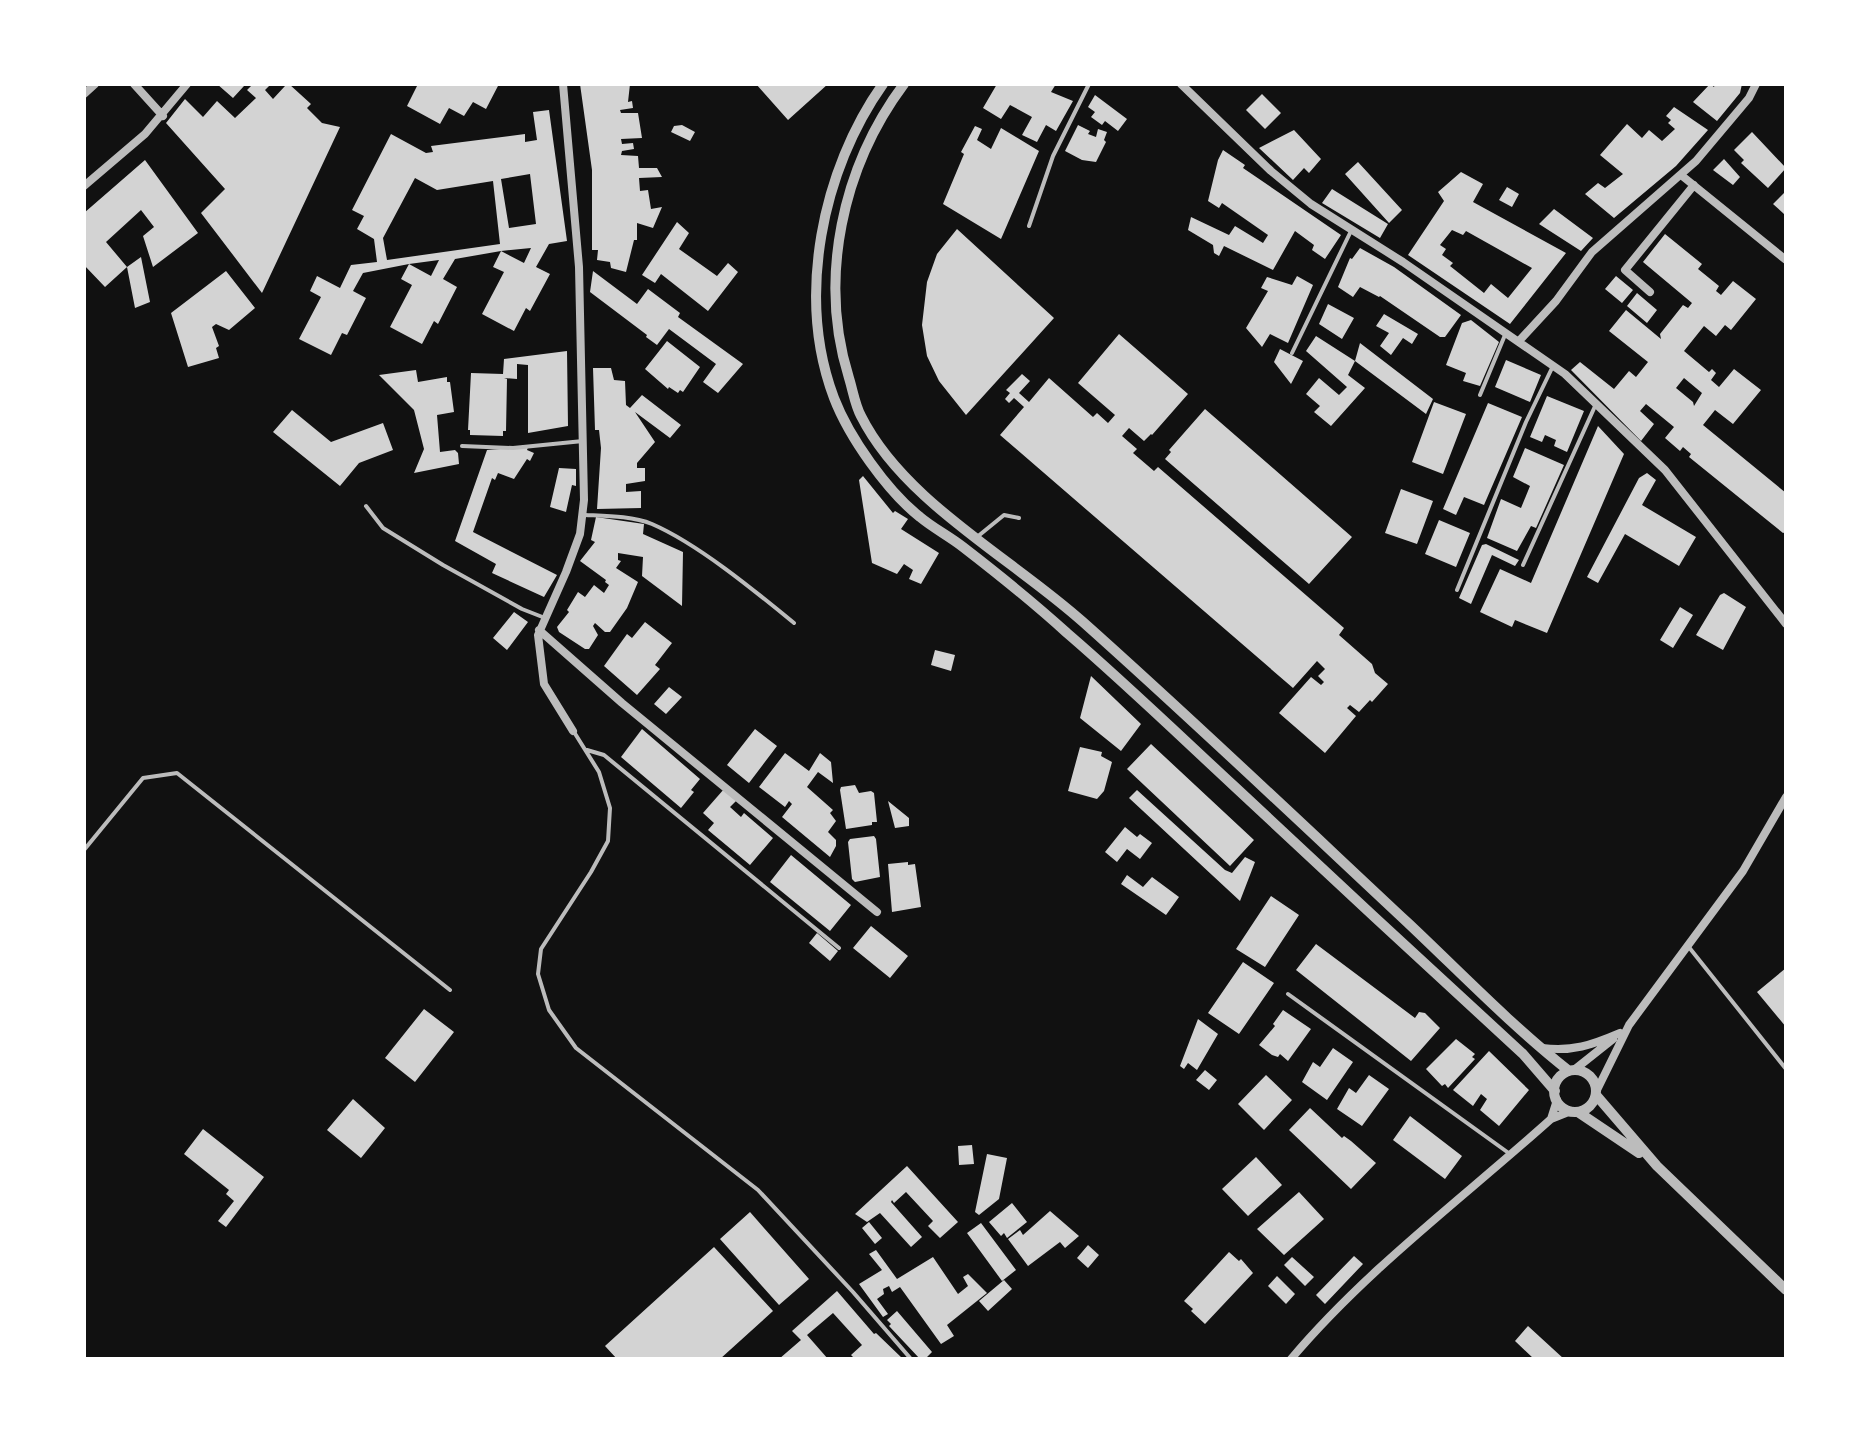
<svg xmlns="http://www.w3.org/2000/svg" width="1870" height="1443" viewBox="0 0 1870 1443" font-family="'Source Sans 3',sans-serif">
<rect width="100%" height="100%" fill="#111"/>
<path fill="#d3d3d3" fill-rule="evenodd" d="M217 84H241L244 86 233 98Z
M253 84H271L265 90 273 99 285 86 283 84H289L311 104 307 108 322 123 340 127 262 293 201 213 225 189 166 123 185 99 203 117 217 101 235 118 256 98 247 90Z
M418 84H499L486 109 473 102 464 116 449 108 440 124 407 106Z
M580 84H630L628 102 632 101 633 108 620 110 621 113H638L642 138 621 139 622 144 633 143 634 149 622 151 621 155 638 156 639 168H657L662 177 639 178 640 191 648 190 651 209 662 207 653 228 637 223V240H634L626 272 611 268 610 262 597 260 598 250H592V170Z
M756 84H828L788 120Z
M997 84H1056L1051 92 1073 101 1056 131 1046 125 1037 142 1022 135 1032 117 1010 105 1001 119 983 108Z
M1710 84 1714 87 1715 84H1742L1740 93 1717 121 1693 102Z
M1262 94 1281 113 1265 129 1246 110Z
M1095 95 1127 119 1118 131 1105 121 1102 125 1091 117 1095 112 1088 107Z
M1674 107 1708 130 1676 166 1614 218 1585 194 1598 183 1605 188 1623 174 1600 155 1627 124 1642 138 1649 130 1662 141 1675 129 1668 123 1671 120 1666 116Z
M549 110 567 241 549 244 536 267 550 274 530 311 526 308 514 331 482 314 504 272 493 267 501 251 524 263 531 248 501 251 455 259 443 279 457 287 438 324 434 321 422 344 390 327 412 285 401 279 409 264 431 276 439 260 409 264 363 273 353 291 366 298 347 335 342 333 331 355 299 339 321 297 310 291 317 276 340 288 351 265 377 262 374 239 357 229 364 216 352 210 391 134 426 153 433 152 431 146 525 134V142L537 140 533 112ZM530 174 536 224 509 228 501 179ZM415 178 437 190 493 181 500 244 387 260 383 238Z
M682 125 695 132 690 141 671 132 674 126Z
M1078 125 1090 131 1088 134 1096 137 1098 129 1107 132 1104 140 1106 142 1096 162 1082 160 1065 151Z
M975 126 982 129 977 140 991 149 1001 128 1039 151 1001 239 943 204 964 154 961 152Z
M1294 130 1321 159 1309 173 1304 168 1293 180 1259 148Z
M1752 132 1786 168 1768 188 1741 163 1744 160 1734 150Z
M1223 150 1245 165 1243 168 1341 235 1325 259 1312 250 1314 245 1295 231 1273 270 1224 246 1219 256 1214 253 1213 245 1188 230 1191 217 1229 235 1235 226 1263 243 1268 235 1222 203 1219 208 1208 201 1218 160Z
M1724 159 1740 177 1733 185 1713 170Z
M145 160 198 233 153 267 143 236 154 227 141 210 106 242 127 267 141 257 150 302 135 308 127 267 105 287 84 265V213Z
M1358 162 1402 210 1389 223 1345 174Z
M1461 172 1483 184 1473 202 1566 253 1510 324 1408 255 1444 201 1438 192ZM1452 230 1463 235 1466 231 1532 268 1508 298 1491 284 1484 293 1450 266 1453 263 1442 255 1446 249 1440 245Z
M1507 187 1519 194 1512 207 1499 200Z
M1332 189 1388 224 1380 238 1322 203Z
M1786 191V212L1784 214 1773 204Z
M1554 209 1593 238 1581 251 1539 224Z
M677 222 689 233 679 249 717 276 728 263 738 272 708 311 661 274 655 283 642 275Z
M957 229 1054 318 966 415 939 381 927 356 922 325 927 282 937 254Z
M1665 234 1702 264 1698 269 1719 286 1716 291 1721 295 1733 281 1756 299 1731 330 1725 325 1716 336 1704 326 1684 351 1709 372 1712 369 1716 373 1711 380 1719 387 1734 369 1761 390 1733 424 1715 410 1703 425 1786 493V532L1783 533 1689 457 1691 454 1683 447 1680 451 1665 438 1674 427 1646 404 1640 411 1654 424 1641 441 1571 370 1580 362 1614 389 1629 371 1636 377 1648 362 1609 331 1626 310 1661 339 1660 334 1683 305 1688 308 1692 303 1643 262ZM1684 378 1702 393 1694 406 1693 402 1676 388Z
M1360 248 1394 267 1461 315 1445 337H1440L1380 296 1379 297 1360 287 1353 297 1338 287 1350 258 1352 259Z
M226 271 255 308 229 330 216 324 212 327 219 346 216 348 219 358 188 367 171 313Z
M593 271 637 304 648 289 680 313 678 317 743 364 718 393 703 382 716 364 669 329 657 345 646 337 647 335 590 292Z
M1297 276 1313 285 1288 343 1270 334 1262 347 1246 328 1268 291 1261 288 1267 277 1292 285Z
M1616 276 1633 290 1622 303 1605 289Z
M1637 293 1657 310 1647 323 1627 306Z
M1328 304 1354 318 1342 339 1319 324Z
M1384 314 1418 334 1412 344 1403 338 1391 355 1380 346 1389 333 1376 326Z
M1471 320 1499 342 1480 386 1463 381 1466 373 1446 365 1462 323Z
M1119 334 1188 394 1152 435 1151 434 1144 441 1129 428 1122 436 1137 449 1133 453 1154 471 1158 467 1344 628 1339 635 1372 664 1375 673 1388 684 1372 702 1370 700 1359 712 1350 705 1347 708 1356 716 1325 753 1279 713 1311 677 1321 685 1324 682 1318 676 1325 669 1317 661 1293 688 1000 435 1024 407 1014 398 1009 403 1005 399 1010 393 1006 390 1022 374 1030 381 1019 393 1029 402 1049 378 1093 417 1097 413 1108 423 1115 415 1078 383Z
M1316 336 1355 361 1348 375 1365 388 1331 426 1314 412 1320 406 1306 394 1319 378 1339 395 1347 387 1306 351Z
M667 341 700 367 683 392 680 390 678 393 669 387 668 389 645 369Z
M1360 343 1433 399 1426 414 1355 361Z
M1280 349 1303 361 1291 384 1274 362Z
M567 351 568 426 528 433V365L517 364V379L504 378 507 379 506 431H503V436L470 435V430H468L471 373 503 374 504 359Z
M1506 360 1541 375 1530 402 1495 387Z
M593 368H611L614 380 625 381 626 405 630 408 642 395 681 425 670 438 635 412 655 442 637 463V468H645V481L626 484V492L641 491V508L597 509 601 448 599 430H595Z
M416 370 418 382 447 377V382H450L454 412 437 415 440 452 455 450 458 453 459 464 414 473 424 449 414 410 379 375Z
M1547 396 1584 411 1567 452 1554 446 1556 440 1545 435 1542 442 1530 437Z
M1434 402 1466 414 1443 474 1412 462Z
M1488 403 1522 417 1484 505 1464 497 1456 515 1443 509Z
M1205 409 1352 537 1309 584 1165 459 1171 452 1169 450Z
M292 410 331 442 383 423 393 450 359 463 340 486 273 432Z
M1598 426 1624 454 1547 633 1515 620 1512 627 1480 612 1500 569 1531 583Z
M528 447 527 450 534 453 530 461 527 459 514 479 498 473 495 480 492 478 473 532 557 575 544 597 492 573 496 564 455 541 487 450Z
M1525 448 1564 465 1536 528 1531 526 1517 551 1487 538 1501 499 1521 508 1530 486 1513 477Z
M559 468 576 469V486L572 485 566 512 550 507Z
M1647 473 1656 480 1642 505 1696 537 1679 566 1625 534 1598 583 1587 577 1639 478Z
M863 476 893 513 895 511 908 519 901 529 939 553 921 584 909 579 913 570 904 564 897 574 872 563 859 480Z
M1401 489 1433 501 1417 544 1385 533Z
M596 517 644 524 643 534 683 552 682 606 642 576 643 557 618 553V560L621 561 616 568 638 582 627 608 610 632H605L595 623 593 626 598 635 589 649H585L559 632 557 627 569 612 567 610 578 592 585 597 594 585 604 593 609 585 605 582 606 580 580 561 595 542 591 540Z
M1439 520 1470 533 1456 567 1425 554Z
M1486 544 1519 560 1515 566 1492 555 1471 604 1459 598 1482 545Z
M1724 593 1746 607 1723 650 1696 635 1720 595Z
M1680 607 1693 615 1673 648 1660 640Z
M514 612 528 622 507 650 493 638Z
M645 622 672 643 655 665 660 669 637 695 604 666 627 634 632 638Z
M935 650 955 655 951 671 931 665Z
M1091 676 1141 724 1121 751 1080 718Z
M669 687 682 697 666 714 654 704Z
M642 729 700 779 691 790 694 792 681 808 621 757Z
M755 729 777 746 749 783 727 765Z
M1151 744 1254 840 1230 866 1127 769Z
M1080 747 1102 752 1101 756 1112 762 1104 791 1097 799 1068 791Z
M785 753 809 771 820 753 831 762 833 783 818 772 807 787 833 810 830 813 836 821 828 832 836 840V846L830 857 782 817 792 804 789 801 785 807 759 787Z
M855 785 859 793 871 791 874 793 877 822H872V825L846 829 840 790 841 787Z
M724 789 737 800 730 807 741 817 744 813 773 838 750 865 708 830 714 823 703 813Z
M1137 790 1225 870 1232 873 1245 857 1255 862 1240 901 1129 798Z
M888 801 909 818V826L895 828Z
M1125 827 1137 837 1140 834 1152 843 1140 859 1127 849 1117 862 1105 852Z
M874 836 876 839 880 877 855 882 852 879 848 842 850 839Z
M791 855 851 905 830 931 770 882Z
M908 862V865L915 864 921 907 892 912 888 864Z
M1127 875 1143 887 1152 877 1179 897 1166 915 1121 884Z
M1271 896 1299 915 1265 967 1236 949Z
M871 926 908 956 890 978 853 948Z
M817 933 838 951 830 961 809 943Z
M1316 944 1415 1018 1419 1012 1425 1013 1440 1028 1411 1061 1296 970Z
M1243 962 1274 983 1239 1034 1208 1013Z
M1786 968V1027L1757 992Z
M424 1009 454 1032 415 1082 385 1058Z
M1283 1010 1311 1029 1288 1061 1280 1054 1278 1057 1272 1055 1259 1045 1275 1026 1273 1024Z
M1198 1019 1218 1034 1197 1070 1188 1063 1184 1069 1180 1066Z
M1456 1039 1475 1054 1472 1057 1475 1059 1448 1088 1445 1084 1442 1086 1426 1069Z
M1333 1048 1353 1062 1327 1100 1302 1082 1313 1062 1320 1067Z
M1489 1051 1529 1090 1499 1126 1480 1110 1487 1099 1481 1094 1473 1106 1453 1090Z
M1205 1070 1217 1080 1209 1090 1196 1080Z
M1266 1075 1292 1100 1264 1130 1238 1104Z
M1369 1075 1389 1089 1362 1126 1337 1109 1349 1088 1356 1093Z
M353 1099 385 1128 361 1158 327 1130Z
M1310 1108 1342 1138 1344 1136 1351 1141 1376 1163 1351 1189 1289 1130Z
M1410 1116 1462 1156 1445 1179 1393 1140Z
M203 1129 264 1177 226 1227 218 1221 234 1201 226 1194 229 1190 184 1154Z
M972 1145 974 1164 959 1165 958 1146Z
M987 1154 1007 1158 999 1199 979 1215 975 1212Z
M1256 1157 1282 1185 1248 1216 1222 1189Z
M907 1166 958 1222 940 1238 928 1226 933 1221 906 1192 894 1203 892 1200 891 1202 922 1237 911 1247 880 1213 867 1222 855 1214Z
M1299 1192 1324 1219 1284 1255 1257 1229Z
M1012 1203 1027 1222 1007 1238 1004 1233 1001 1236 989 1222Z
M1050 1211 1079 1236 1065 1248 1060 1242 1028 1266 1008 1239 1020 1230 1023 1235Z
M750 1212 809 1279 779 1305 720 1239Z
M869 1222 882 1238 875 1244 862 1228Z
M981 1223 1016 1270 1002 1281 967 1233Z
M1088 1245 1099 1255 1088 1268 1077 1258Z
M714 1247 773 1311 720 1359H617L605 1346Z
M876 1250 897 1279 933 1257 958 1294 968 1286 963 1277 968 1274 987 1293 947 1325 954 1336 941 1344 900 1287 892 1292 889 1286 883 1289 884 1294 877 1299 888 1314 883 1317 859 1284 882 1270 869 1254Z
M1229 1252 1239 1261 1241 1259 1253 1273 1205 1324 1191 1311 1193 1309 1184 1301Z
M1354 1256 1363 1264 1325 1304 1316 1295Z
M1292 1257 1314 1277 1305 1286 1284 1265Z
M1277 1276 1295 1294 1286 1304 1268 1286Z
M1004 1280 1012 1289 988 1311 979 1301Z
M837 1291 874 1334 876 1333 903 1359H855L851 1355 862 1345 833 1313 807 1335 828 1359H779L801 1340 792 1331Z
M897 1311 932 1352 925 1359H920L889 1326 891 1324 887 1320Z
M1528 1326 1564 1359H1534L1515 1341Z"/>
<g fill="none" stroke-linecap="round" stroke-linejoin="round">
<path stroke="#bcbcbc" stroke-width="4" d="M1029 226 1053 156 1089 84
M1292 353 1351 231
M1480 395 1505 335
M462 446 513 448 583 441
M366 506 383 528 443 565 522 609 545 618
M585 515C606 516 632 516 652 524 698 544 755 591 794 623
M977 537 1004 515 1019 518
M1523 565 1596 404
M1457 590 1526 422 1553 366
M574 732 599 772 610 808 608 841 591 872 541 949 538 974 549 1010 576 1048 758 1190 853 1292 911 1359
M587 750 604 755 839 948
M84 850 143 778 177 773 450 990
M1688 946 1786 1069
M1288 994 1510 1154"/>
<path stroke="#bcbcbc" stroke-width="8" d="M134 84 163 116
M563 84 579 267 584 500 580 534 566 572 538 635 544 684 573 731
M1181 84 1271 171 1311 204 1403 262 1565 374 1665 470 1786 624
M84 94 95 84
M1681 175 1786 260
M84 186 145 134 187 84
M1650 292 1625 270 1694 185
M1519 341 1556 301 1592 252 1696 161 1749 98 1756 84
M539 630 622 703 877 912
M1542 1048C1572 1052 1592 1045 1620 1033
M1574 1070 1613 1039
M1596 1092 1629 1025 1743 871 1786 797
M1551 1119 1557 1100
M1291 1359C1367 1269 1463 1198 1551 1119L1571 1111"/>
<path stroke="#bcbcbc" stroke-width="10" d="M883 84C822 170 796 297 834 398 849 437 887 491 920 517 933 528 949 536 963 547 998 574 1034 603 1067 633 1124 682 1179 735 1234 786 1330 876 1426 965 1523 1054L1555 1091
M904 84C842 167 818 279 849 378 853 391 855 405 861 416 904 502 1012 558 1083 622 1193 720 1300 822 1408 923 1461 973 1512 1026 1569 1071
M1554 1091a21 21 0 1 1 42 0a21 21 0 1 1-42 0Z
M1596 1095 1657 1166 1786 1290
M1578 1112 1639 1153"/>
</g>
<rect width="1870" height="1443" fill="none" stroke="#ffffff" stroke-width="172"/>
</svg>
